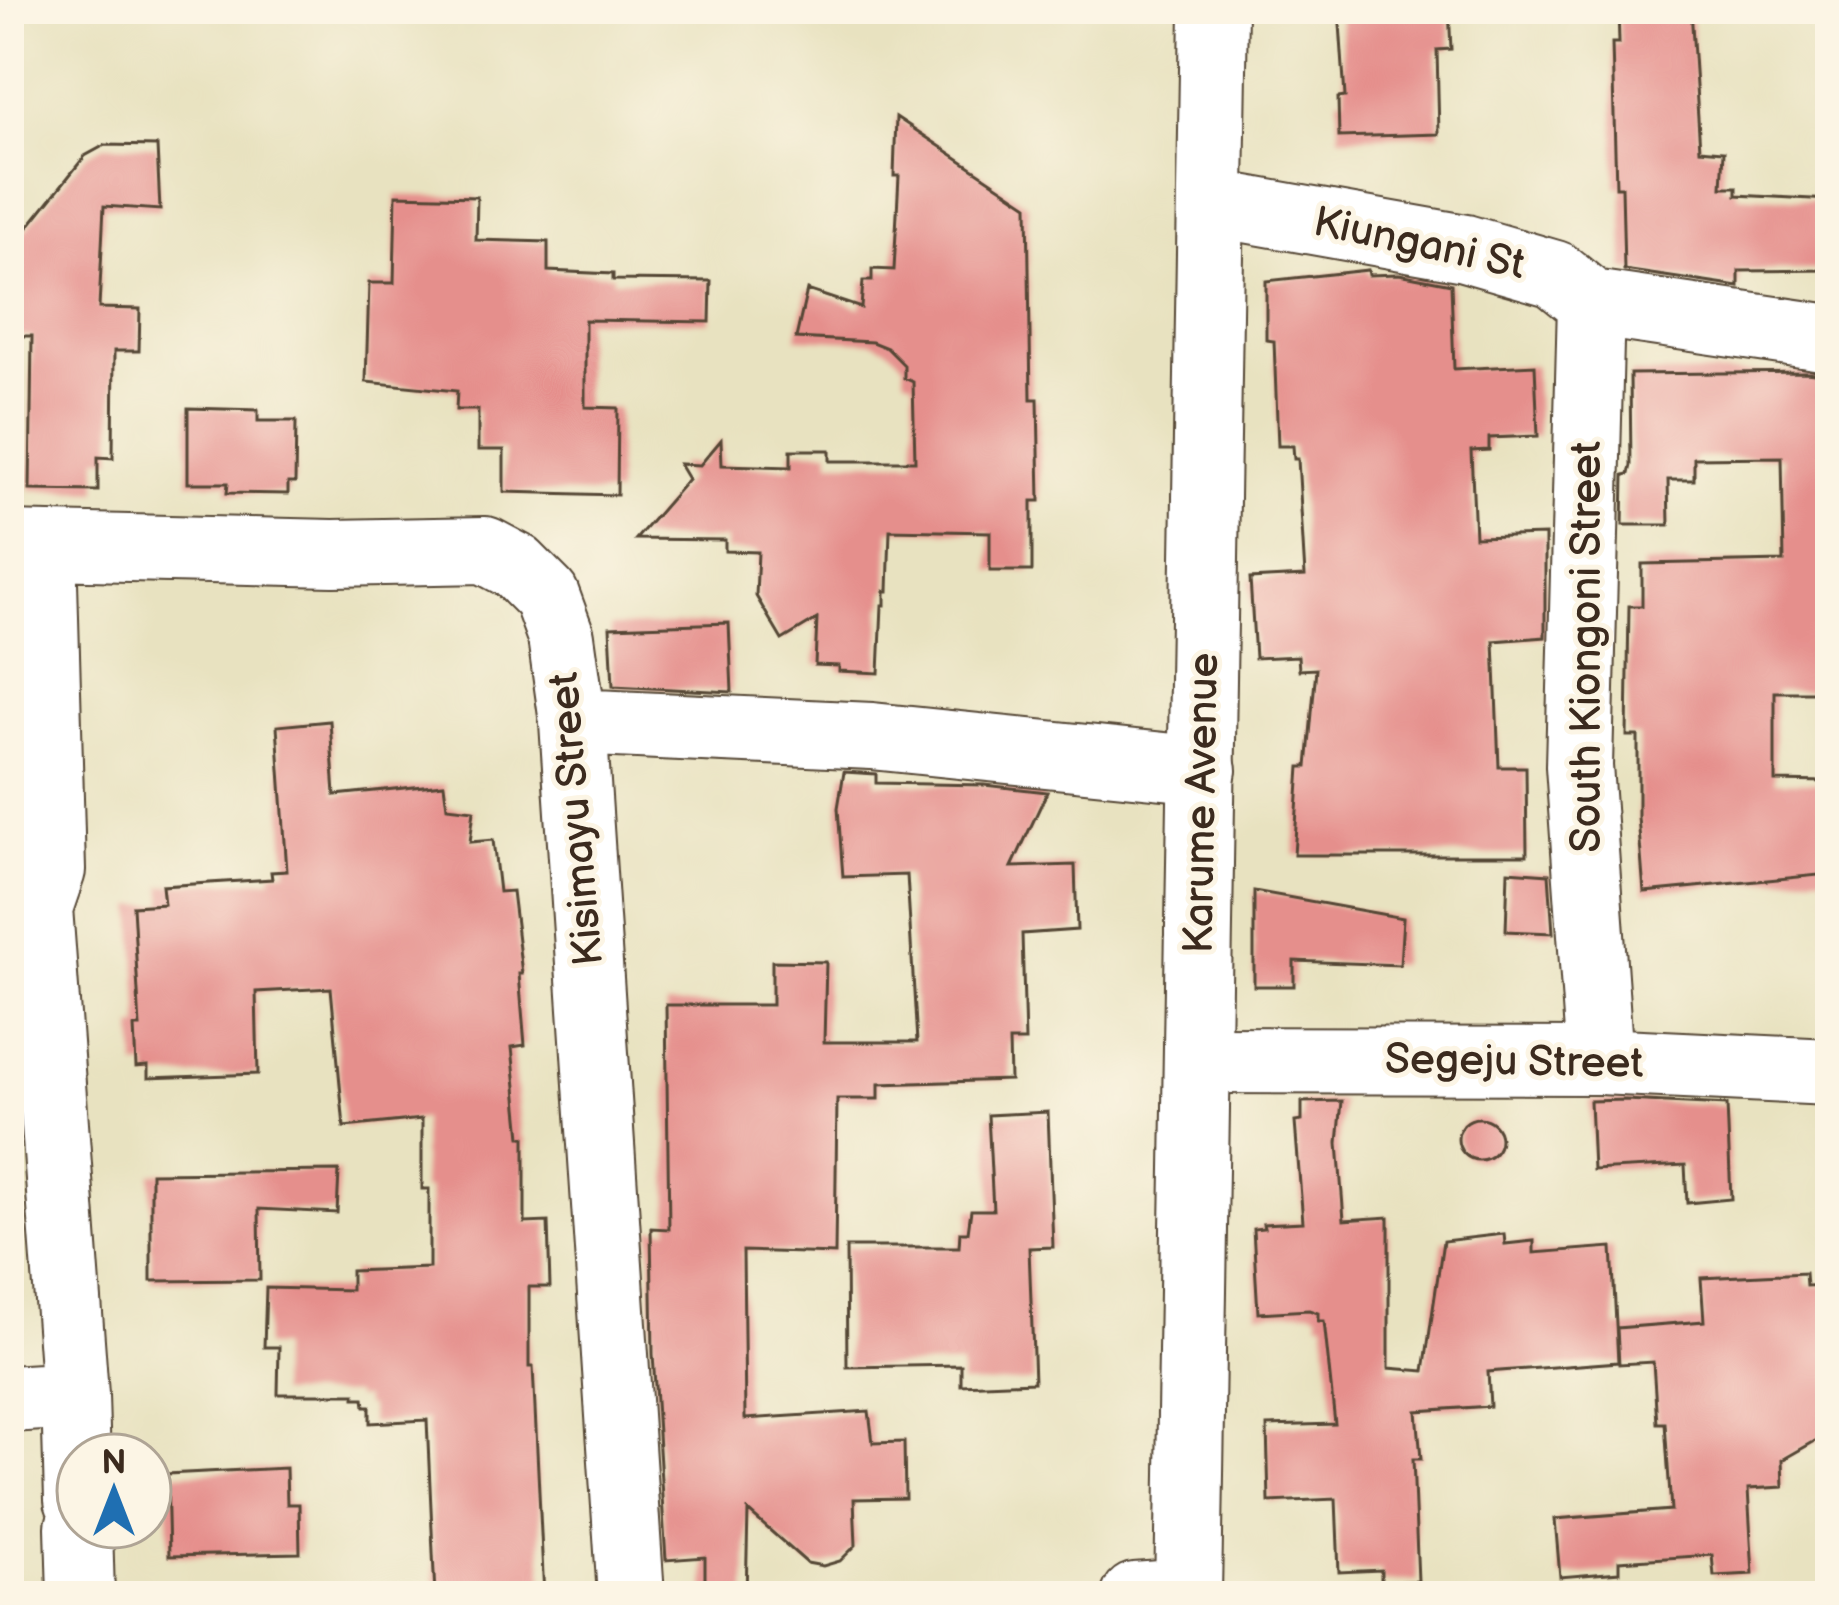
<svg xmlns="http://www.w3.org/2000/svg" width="1839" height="1605" viewBox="0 0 1839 1605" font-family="'Balsamiq Sans',sans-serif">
<rect width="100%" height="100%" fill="#fcf5e5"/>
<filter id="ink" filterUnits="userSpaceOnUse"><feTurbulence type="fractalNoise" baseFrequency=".00833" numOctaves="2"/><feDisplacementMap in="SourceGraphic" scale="24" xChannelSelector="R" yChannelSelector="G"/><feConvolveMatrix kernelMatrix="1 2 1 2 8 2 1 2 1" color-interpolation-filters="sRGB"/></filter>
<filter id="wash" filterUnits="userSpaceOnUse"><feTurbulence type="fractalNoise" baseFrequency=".004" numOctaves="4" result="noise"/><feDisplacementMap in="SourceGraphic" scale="48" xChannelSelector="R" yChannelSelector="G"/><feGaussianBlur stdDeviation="2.7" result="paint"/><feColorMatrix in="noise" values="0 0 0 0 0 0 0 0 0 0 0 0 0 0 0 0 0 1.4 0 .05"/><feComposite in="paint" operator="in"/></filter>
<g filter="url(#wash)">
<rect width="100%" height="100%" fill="#e8e2c0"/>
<g id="blocks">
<path fill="#e58f8c" d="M1339 9H1449L1451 49 1437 50 1439 134 1339 137 1338 98 1345 97Z
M1618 9H1691L1700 149 1724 151 1722 187H1737V195L1830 200V270L1739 271V287L1624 270 1622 187H1616L1612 43H1619Z
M896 117 1028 205 1031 399H1038L1040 501H1032V571H990V532L890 530 888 591H885V605H882L879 673 839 671V666L815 665 817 619 782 640 756 596 758 552 725 551V540L636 539 688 479 679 464 700 465 721 440 722 465 791 467V450H830V461H915L913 382 904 378V365L887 348 872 342 796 338 807 290 861 308 863 281H872V269L894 270 899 176H894Z
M105 145 157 146 160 210 104 206 99 308 140 309 139 351H114L113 458 98 457V491L30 490 32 336H13L9 251 85 156Z
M396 195 477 197 476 240 548 242V271L613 274V280L711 281 710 322 585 320V407L618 408 617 495 504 492V450H478V410H456L457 391 366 382 369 283H394Z
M1368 270 1369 275 1399 274 1451 284 1454 369 1535 365 1538 436 1489 438V450L1471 451 1475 537 1545 535V637L1494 641 1499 767H1526L1527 855H1294L1300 767H1307L1316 669 1299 670 1298 656 1255 658 1250 579 1305 576 1298 459H1294L1293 446H1278L1274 341 1266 340V281Z
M1806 372 1830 375V692H1775V781L1828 782 1830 786V874L1644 892 1638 817V736H1627L1629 606H1642V564L1784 561 1782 457 1694 458V480H1668L1669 525H1623L1624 475 1629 474 1631 465 1630 374Z
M188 408 258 410V421H296L295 483H288V494L227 493 228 483H188Z
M729 623 732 692 613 686 610 627Z
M330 721 335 795 444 784 447 807 474 810 470 842 493 840 499 892 512 891 522 974H519L525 1045 512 1047 521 1137H525V1223L548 1222 550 1287H529V1367H533L544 1596H435L427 1420 370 1423V1406H365L364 1398H355V1394H278L279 1347H264L266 1288 351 1290V1271L429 1268V1189H422V1119L344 1127 331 988 256 992 258 1074 148 1078V1066L136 1067 134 1027H140L133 906 164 904 162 886 272 879 271 872 287 871 277 726Z
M844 772 876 774V783L984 785 1047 792 1012 867 1075 865 1077 930 1022 934 1025 1041H1009L1010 1080 879 1084V1099H837L835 1254 743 1251 745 1419 869 1411 873 1443 904 1442 905 1498 854 1499 856 1545 840 1561 823 1566 807 1563 748 1511 746 1596H705V1557L666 1560 653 1354 651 1228 669 1229 666 1005H772V961L826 962 824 1042H917L907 875 843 877 838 808Z
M1508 871 1549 874 1553 933 1506 931Z
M1254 891 1403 918 1400 965 1294 961V986H1254Z
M1625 1100 1727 1105 1731 1199 1687 1203 1685 1165 1593 1170 1590 1101Z
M1342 1101 1338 1143 1344 1220 1389 1217V1368L1424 1371 1443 1241 1504 1234 1505 1244 1534 1241V1253L1612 1247 1618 1362 1488 1372 1490 1406 1417 1411 1421 1459H1413L1418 1581 1381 1582V1570L1339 1572 1336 1499 1269 1502 1267 1426 1335 1424 1324 1321H1318V1313L1309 1310 1258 1313 1253 1229 1264 1228 1263 1224 1303 1222 1295 1122 1302 1121V1102Z
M1048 1112 1053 1247 1029 1248 1034 1382 961 1385V1365L847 1367 846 1247H959L960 1232H968L971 1210H993L988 1115Z
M1458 1139a21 21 0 1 1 42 0a21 21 0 1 1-42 0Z
M339 1171 337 1213 259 1209 260 1280 151 1281V1173Z
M1805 1273 1806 1286 1830 1285V1441L1817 1440 1782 1460 1783 1487 1748 1489 1753 1574 1714 1576 1712 1555 1619 1561V1572L1560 1577 1555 1519 1671 1510 1665 1423H1657L1653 1362 1619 1364 1617 1328 1704 1321 1701 1278Z
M286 1468 287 1504H299L300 1553 169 1556 167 1474Z"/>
</g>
</g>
<g filter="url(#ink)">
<use href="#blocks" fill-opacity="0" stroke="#554636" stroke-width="3"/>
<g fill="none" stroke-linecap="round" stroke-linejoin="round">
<defs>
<path id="minor" d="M1212 203 1465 248 1555 274 1591 303 1830 338
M1591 303 1579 766 1600 1061
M9 545 333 553 485 550 517 567 546 596 561 637 573 722 631 1596
M43 546 52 870 39 908 75 1395 78 1500
M573 722 872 736 1203 770
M1198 1060 1600 1061 1830 1072
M9 1399 75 1395
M79 1527 81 1596
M1135 1596 1188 1592"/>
<path id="major" d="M1188 1596 1214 9"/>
</defs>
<use href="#minor" stroke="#554636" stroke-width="70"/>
<use href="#major" stroke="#554636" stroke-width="70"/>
<use href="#minor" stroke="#fff" stroke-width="66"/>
<use href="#major" stroke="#fff" stroke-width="66"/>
</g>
</g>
<g text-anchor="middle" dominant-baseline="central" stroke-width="10" stroke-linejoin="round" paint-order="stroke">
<g font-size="42" fill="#3b2a1e" stroke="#fcf5e5">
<text transform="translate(1419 244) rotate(12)">Kiungani St</text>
<text transform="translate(1587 647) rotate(-90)">South Kiongoni Street</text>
<text transform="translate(1202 803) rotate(-89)">Karume Avenue</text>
<text transform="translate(577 819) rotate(-95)">Kisimayu Street</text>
<text transform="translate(1514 1062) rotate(1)">Segeju Street</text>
</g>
</g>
<rect width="1839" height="1605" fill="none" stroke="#fcf5e5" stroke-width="48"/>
<g transform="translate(114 1491)"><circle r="57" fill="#fcf5e5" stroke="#afa495" stroke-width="3"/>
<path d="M0-9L21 45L0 30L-21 45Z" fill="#1f6fb2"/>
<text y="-18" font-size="33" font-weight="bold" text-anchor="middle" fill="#3b2a1e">N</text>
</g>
</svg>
